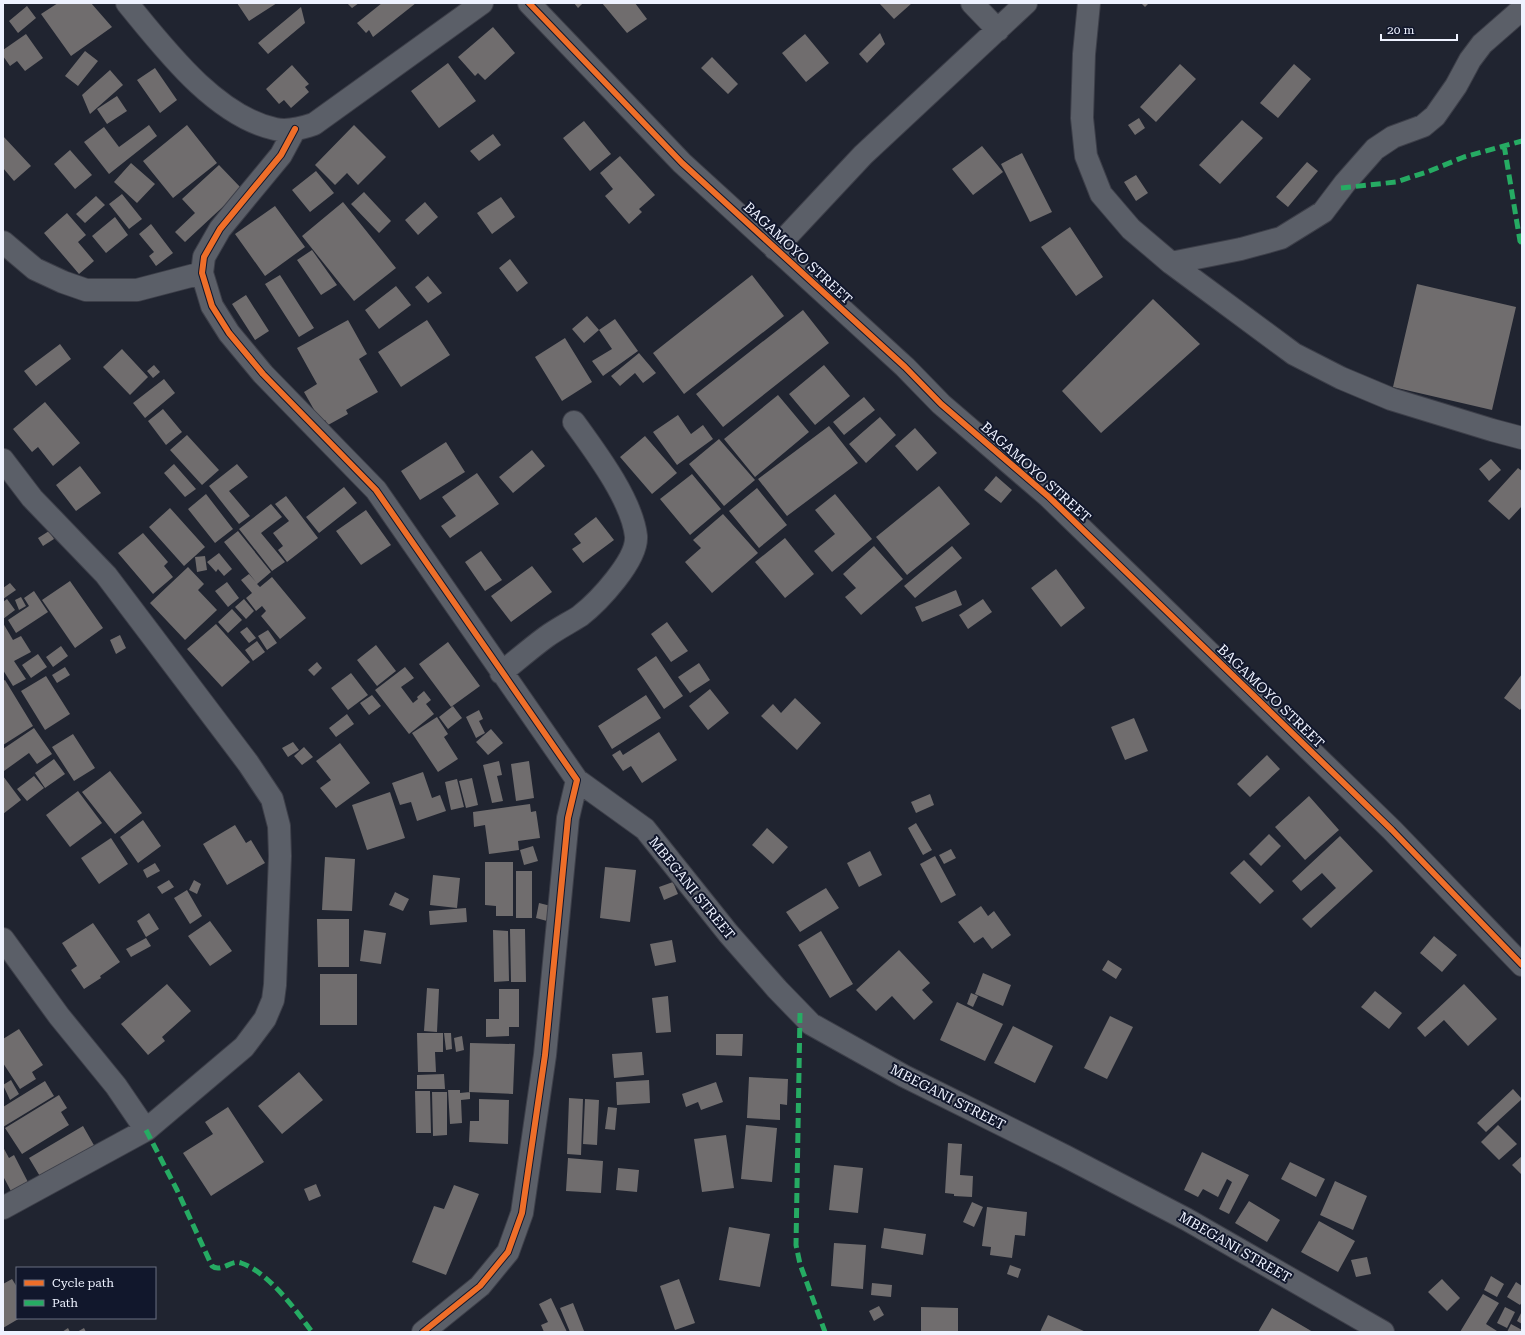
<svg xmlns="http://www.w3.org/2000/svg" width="1525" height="1335" viewBox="0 0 1525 1335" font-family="'Roboto Serif',serif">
<rect width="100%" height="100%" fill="#202430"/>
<path fill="#706d6e" d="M58 3H91L112 27 71 56 41 14Z
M237 3H277L249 21Z
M347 3H359L352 8Z
M382 3H416L373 37 369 30 366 33 357 23Z
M574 3H583L578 8Z
M602 3H635L647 19 627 33Z
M879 3H912L894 19Z
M1141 3H1149L1145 7Z
M27 6 36 18 18 33 9 21Z
M301 7 305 23 268 54 258 43Z
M493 27 515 53 485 80 478 73 475 76 458 57Z
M880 33 885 44 867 63 859 54Z
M26 34 43 58 25 71 17 61 10 66 3 56V50Z
M805 34 829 63 806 82 782 53Z
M85 51 98 61 78 86 65 76Z
M712 57 738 84 728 94 701 68Z
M448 63 476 101 439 128 411 91Z
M1180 64 1196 79 1156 122 1140 107Z
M1294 64 1311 79 1278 118 1260 103Z
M292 65 309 84 305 87 309 92 291 108 284 100 279 104 266 89Z
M155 68 177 100 160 113 137 80Z
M110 70 123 85 90 114 82 95Z
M117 96 127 111 107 124 97 109Z
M1139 118 1145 128 1135 135 1128 125Z
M1242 120 1263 138 1220 184 1199 165Z
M584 121 611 154 590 171 563 138Z
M149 125 157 136 109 174 84 142 104 127 119 147Z
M187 125 217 163 173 198 143 161Z
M354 125 386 157 358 185 347 173 335 185 315 165Z
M493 134 501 145 479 161 470 151Z
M3 136 31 166 14 181 3 168Z
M982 146 1003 172 973 195 952 169Z
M70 150 92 175 75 189 54 164Z
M1022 153 1052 212 1030 222 1001 164Z
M620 156 655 195 639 209 642 212 629 224 605 196 613 189 600 173Z
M1307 162 1318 171 1288 207 1276 197Z
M131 163 155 184 137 203 114 182Z
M219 165 242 189 185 242 175 232 195 213 182 199Z
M316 171 334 193 310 212 292 190Z
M1136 175 1148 193 1136 201 1124 182Z
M364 192 391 221 379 233 351 204Z
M122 194 142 219 129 229 109 204Z
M96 196 105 205 85 223 76 214Z
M501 197 515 217 492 234 477 213Z
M343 202 396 268 354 301 302 236Z
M425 202 438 217 418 235 405 220Z
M275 206 305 247 265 276 235 234Z
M67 213 86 235 78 242 94 261 79 274 44 233Z
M115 217 128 235 106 253 92 236Z
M151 224 173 253 156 266 149 256 154 252 139 234Z
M1070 227 1103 277 1076 296 1041 247Z
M312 250 337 285 321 295 297 260Z
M510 259 528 283 517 292 499 268Z
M280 275 314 328 299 337 265 284Z
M752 275 784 316 684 394 653 353Z
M428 276 442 293 428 303 415 287Z
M1417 284 1516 307 1492 410 1393 387Z
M396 286 411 305 379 329 365 310Z
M246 295 269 331 255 340 232 304Z
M1153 299 1200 344 1101 433 1062 391Z
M803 310 829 343 723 427 696 394Z
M587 316 599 330 615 319 638 351 603 376 592 361 612 349 599 330 584 343 572 329Z
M348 320 367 354 359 359 378 392 346 410 348 414 328 425 325 420 321 422 304 392 317 384 297 348Z
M427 320 450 355 401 387 378 352Z
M565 338 592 382 562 401 535 357Z
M60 344 71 359 36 386 24 371Z
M122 349 148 377 130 395 103 367Z
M639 353 656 373 643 383 635 373 620 386 611 376Z
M154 365 160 372 153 378 147 371Z
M824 365 850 396 815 425 789 394Z
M164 379 175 393 145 418 133 403Z
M778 395 809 432 755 477 724 439Z
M864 397 875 410 844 435 833 422Z
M45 402 80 443 53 466 38 447 32 452 13 429Z
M163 409 182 432 166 445 148 421Z
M678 415 691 434 703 425 713 439 677 465 653 432Z
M880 417 896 435 866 463 849 444Z
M829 426 858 463 787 516 758 479Z
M915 428 937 453 917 471 895 446Z
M187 435 219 470 202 485 170 450Z
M645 436 677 473 652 494 620 457Z
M719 439 755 480 724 506 689 464Z
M446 442 465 472 420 500 401 471Z
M532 450 545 466 513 493 499 477Z
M1491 459 1501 470 1489 481 1479 469Z
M174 464 196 489 185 497 164 473Z
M237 464 248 477 229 491 250 516 239 524 209 486Z
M80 466 101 493 76 511 56 485Z
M1518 468 1522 471V506L1509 520 1488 501Z
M477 473 499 504 450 538 441 526 456 516 442 497Z
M692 474 721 509 690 535 660 499Z
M996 476 1012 490 1001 503 984 490Z
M939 486 970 524 907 575 876 537Z
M344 487 357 503 319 533 306 517Z
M757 488 787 525 759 548 729 511Z
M206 494 233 529 215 543 188 509Z
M835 494 872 539 832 572 814 551 835 534 815 510Z
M286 496 318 538 287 562 278 550 283 546 273 533 289 521 275 504Z
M271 504 282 517 261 533 285 562 272 571 239 529Z
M170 508 205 547 184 566 149 527Z
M366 510 391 545 361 565 336 531Z
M723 514 758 553 712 593 685 562 701 548 693 540Z
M596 517 614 540 583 563 572 549 581 543 574 534Z
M49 531 54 539 43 546 38 538Z
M238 531 271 572 257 584 260 587 272 577 306 618 280 639 261 616 266 611 262 606 256 611 246 598 252 593 241 580 249 574 256 582 224 542Z
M143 533 168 562 164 566 173 577 153 594 118 553Z
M785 538 814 574 785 598 755 562Z
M874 546 903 579 861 615 845 597 856 588 843 574Z
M952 546 962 558 915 598 904 586Z
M481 551 502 580 485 591 465 562Z
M219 553 232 569 224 576 218 569 216 572 207 562Z
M205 556 207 570 197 572 195 557Z
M532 566 552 592 511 622 491 596Z
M188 567 204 584 198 590 217 610 185 640 150 603Z
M1056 569 1085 608 1061 627 1031 588Z
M70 581 103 628 75 648 42 600Z
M227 582 239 598 228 607 215 591Z
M10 583 16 590 3 599V588Z
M956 590 962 605 922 622 915 607Z
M34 591 48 612 16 633 8 620 29 606 24 598Z
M21 597 26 606 19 610 15 600Z
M7 599 15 610 3 619V602Z
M244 599 254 611 246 619 235 607Z
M983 599 992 612 968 629 959 615Z
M232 609 242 620 228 633 218 622Z
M667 622 688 651 671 662 651 634Z
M3 623 13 640 21 636 31 652 14 661 26 679 13 686 3 670Z
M216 624 250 662 222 687 187 649Z
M247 627 256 638 249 643 240 632Z
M268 630 277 643 267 650 258 636Z
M120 635 126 648 116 654 110 640Z
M257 641 265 652 253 661 245 650Z
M448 642 480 686 451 707 419 664Z
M376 645 396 671 377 686 357 660Z
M61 646 68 656 53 667 46 657Z
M38 654 47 667 31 678 22 665Z
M656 656 683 696 664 709 637 669Z
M317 662 322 668 314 676 308 670Z
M699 663 710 680 690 693 678 677Z
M65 667 70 675 57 683 52 675Z
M405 667 414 678 401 687 413 703 418 699 417 697 424 691 431 700 426 704 434 714 409 734 375 690Z
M351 673 368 695 348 710 331 688Z
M1522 674V707L1520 710 1504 698Z
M46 676 70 714 45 730 21 691Z
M5 680 33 726 3 745V681Z
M710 689 729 713 708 730 689 706Z
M372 695 381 706 369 715 360 703Z
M646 695 661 718 612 749 598 726Z
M795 698 821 723 797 750 761 716 773 704 781 713Z
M453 706 462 718 448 729 439 717Z
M479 710 483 719 479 721 485 733 476 738 466 717Z
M347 714 354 724 336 737 329 728Z
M437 717 448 734 444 737 458 759 438 772 412 733Z
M1134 718 1148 751 1125 760 1111 727Z
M34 728 52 754 37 764 29 753 4 771 3 749Z
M491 729 503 743 488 755 476 742Z
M659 732 677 760 642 783 631 766 623 771 612 755 620 750 623 755Z
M73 734 95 768 74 781 52 747Z
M293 742 299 750 288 757 282 748Z
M340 743 370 783 336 808 320 788 331 780 316 761Z
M304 747 313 757 302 765 294 756Z
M1267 755 1280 769 1250 797 1237 784Z
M54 759 65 774 45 788 35 773Z
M499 761 502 775 497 776 503 801 492 803 483 765Z
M529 761 534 798 516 801 511 764Z
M110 771 142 813 115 834 82 792Z
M423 772 432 798 440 795 446 811 417 821 411 802 400 805 392 783Z
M3 776 21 800 3 814Z
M34 776 44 788 27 801 17 789Z
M472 778 478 805 466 808 459 781Z
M457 779 464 807 451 810 445 782Z
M78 791 102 823 70 847 46 815Z
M390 792 405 838 367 850 352 805Z
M930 794 934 805 916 813 911 802Z
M1309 796 1339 830 1305 860 1275 827Z
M530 804 531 812 536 811 540 838 518 841 519 850 489 854 485 825 474 827 473 812Z
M143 820 161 846 138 863 120 837Z
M916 823 932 850 923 855 908 828Z
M235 825 246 843 251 840 265 863 227 885 203 844Z
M767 828 788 847 773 864 752 845Z
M1269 834 1281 846 1261 866 1249 854Z
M1340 836 1373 871 1311 928 1302 919 1336 888 1322 873 1301 891 1292 881Z
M111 838 128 864 99 884 81 858Z
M533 846 538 861 524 865 520 850Z
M951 849 956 858 944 864 939 855Z
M870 851 882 875 859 887 847 863Z
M935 856 956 895 941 903 920 864Z
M325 857 355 859 352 911 322 910Z
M1244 860 1274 891 1260 904 1230 873Z
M485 862H513V916H496V906L485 905Z
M155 863 160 871 147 878 143 870Z
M605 867 636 870 630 922 600 918Z
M516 871H532V918H516Z
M433 875 460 878 457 908 430 905Z
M169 880 174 887 162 894 157 887Z
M194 880 201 884 197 894 189 890Z
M673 882 678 894 664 900 659 887Z
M826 888 839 908 800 932 786 912Z
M187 890 202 916 190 924 174 898Z
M395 892 409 899 403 911 389 905Z
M539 903 551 906 547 921 536 918Z
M981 906 988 916 994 911 1011 935 992 949 983 937 974 943 958 922Z
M466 908 467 922 430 925 429 911Z
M149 913 159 929 146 937 137 921Z
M317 919H349V967H318Z
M210 921 232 951 210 966 188 936Z
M93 923 120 962 100 976 101 978 84 989 71 970 77 966 62 943Z
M510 929H525L526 982H511Z
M364 930 386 933 381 964 360 961Z
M493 930 508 931 509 981 494 982Z
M821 931 853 984 830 998 798 945Z
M1434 936 1457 955 1442 972 1420 953Z
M146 938 151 946 131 957 126 949Z
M672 940 676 962 655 966 650 944Z
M899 950 930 983 922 990 933 1002 914 1020 892 996 876 1011 856 990Z
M1108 960 1122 969 1116 979 1102 970Z
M983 973 1011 985 1003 1006 975 994Z
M320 974H357V1025H320Z
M167 984 191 1011 162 1037 165 1041 148 1055 121 1024Z
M1464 984 1497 1019 1468 1046 1444 1020 1425 1037 1417 1028Z
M427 988 439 989 437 1032 424 1031Z
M499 989H519V1027H509V1036L486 1037V1019H499Z
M1375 991 1402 1013 1389 1029 1361 1007Z
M971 993 978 996 973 1007 967 1004Z
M668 996 671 1032 656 1033 652 998Z
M957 1002 1003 1024 985 1061 940 1040Z
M1110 1016 1133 1027 1107 1079 1084 1068Z
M1013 1026 1053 1046 1035 1083 994 1063Z
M19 1029 43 1065 32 1072 36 1079 20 1089 3 1063V1039Z
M417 1033H443V1052H435L436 1072H418Z
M444 1033H451L452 1049 446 1050Z
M716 1034H743L742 1056 716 1055Z
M462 1036 464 1050 456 1052 454 1038Z
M470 1043 515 1044 513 1094 469 1092Z
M642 1052 644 1075 614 1078 612 1054Z
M299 1072 323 1100 282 1134 258 1106Z
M444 1074 445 1089H417V1075Z
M749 1077 788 1079 787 1105 780 1104V1120L747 1118Z
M11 1080 19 1094 10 1100 3 1085Z
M649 1080 650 1103 617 1105 616 1082Z
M45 1081 54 1096 3 1127V1107Z
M716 1082 723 1102 701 1110 698 1102 686 1107 682 1094Z
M1513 1089 1522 1099 1486 1132 1477 1123Z
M448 1090H460V1093L470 1092V1099L461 1100 462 1123 450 1124Z
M415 1091H430L431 1133H416Z
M432 1092H447V1135L433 1136Z
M59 1095 67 1108 61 1112 69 1125 22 1154 5 1128Z
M569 1098 583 1099 581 1155 567 1154Z
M479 1099 509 1100 508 1144 469 1142 470 1121H479Z
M585 1099 599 1100 597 1145 583 1144Z
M228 1107 264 1162 211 1196 183 1153 213 1134 205 1122Z
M608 1107 617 1108 615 1130 605 1129Z
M746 1125 777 1128 772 1182 741 1179Z
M1498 1125 1517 1144 1499 1160 1481 1142Z
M83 1126 95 1147 41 1178 29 1158Z
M726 1135 734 1188 702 1192 694 1139Z
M948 1143 962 1144 960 1175 973 1176 972 1197 954 1196V1194L945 1193Z
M3 1147 9 1158 14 1155 30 1186 13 1195 3 1176Z
M1202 1152 1249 1175 1229 1214 1219 1209 1232 1182 1227 1179 1218 1197 1203 1189 1198 1197 1184 1190Z
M1522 1156V1175L1512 1165Z
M568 1158 603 1161 601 1193 566 1191Z
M1290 1162 1325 1179 1316 1197 1281 1179Z
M834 1165 863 1168 858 1213 829 1210Z
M618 1168 639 1170 637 1192 616 1190Z
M1335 1181 1367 1196 1353 1230 1320 1215Z
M316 1184 321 1196 309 1201 304 1189Z
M454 1185 479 1194 446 1275 412 1262 434 1206 444 1209Z
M1249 1201 1280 1220 1267 1242 1235 1223Z
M972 1202 983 1207 974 1227 963 1222Z
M987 1207 1027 1212 1025 1236 1015 1235 1012 1258 990 1255 991 1247 982 1246Z
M1319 1221 1355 1241 1338 1272 1301 1252Z
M729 1227 770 1234 760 1287 719 1280Z
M884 1228 926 1234 923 1255 881 1248Z
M834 1243 866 1245 863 1289 831 1286Z
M1367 1257 1371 1274 1356 1277 1351 1260Z
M1010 1265 1021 1269 1018 1278 1007 1274Z
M1491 1276 1504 1284 1497 1297 1484 1290Z
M12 1279 17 1287V1318H20L3 1328V1284Z
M679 1279 695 1323 675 1330 660 1286Z
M1442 1279 1460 1298 1447 1311 1428 1292Z
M1516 1282 1522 1286V1302L1520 1305 1507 1297Z
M872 1283 892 1285 891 1297 871 1295Z
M1483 1294 1499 1303 1486 1324 1497 1331 1496 1332H1460Z
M551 1298 567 1332H544L541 1325 548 1322 539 1304Z
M573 1303 584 1331 582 1332H570L560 1308Z
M879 1306 884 1315 874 1321 869 1311Z
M921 1307 958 1308V1332H921Z
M1505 1307 1515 1312 1507 1328 1497 1323Z
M1272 1308 1313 1332H1258Z
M1522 1311V1324L1517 1321Z
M1048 1315 1086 1332H1040Z
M1511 1324 1522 1330V1332H1507Z
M68 1328 70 1332H62Z
M84 1328 86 1332H77Z"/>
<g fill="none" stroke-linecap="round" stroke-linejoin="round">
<defs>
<path id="minor" d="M127 3C164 48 215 116 275 129 288 132 302 128 314 124L482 3
M529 3 682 163 905 367 941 404 1049 497 1392 830 1522 965
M972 3 998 30
M1089 3 1084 54 1082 118 1086 156 1101 194 1131 229 1171 263 1294 354 1341 378 1391 399 1492 430 1522 438
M295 129 281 155 220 229 204 257 202 273 212 306 229 333 263 374 376 490 577 780 568 818 545 1055 522 1213 508 1252 480 1286 423 1332
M3 242 35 269 63 282 86 290H137L202 273
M775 249 863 155 1026 3
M1171 263 1241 249 1281 238 1323 212 1345 183 1375 149 1393 137 1423 126 1435 116 1456 86 1470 60 1482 44 1522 9
M3 460 32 498 106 575 248 763 272 799 279 826 280 856 275 985 273 1000 265 1019 244 1047 146 1130 3 1208
M501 673C516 661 531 648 546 637 557 629 569 623 580 616 598 602 638 560 636 536 632 500 595 451 574 422
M577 780 645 829 728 933 777 989 811 1024 904 1076 1065 1156 1186 1219 1383 1332
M3 939 59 1016 116 1086 146 1130"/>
</defs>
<use href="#minor" stroke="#3d3f49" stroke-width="24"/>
<use href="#minor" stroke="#5b5f68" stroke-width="22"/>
<path stroke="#26ab63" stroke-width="5" stroke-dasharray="10 5" stroke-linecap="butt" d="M1504 145 1520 241 1522 243
M1341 188 1396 182 1427 172 1464 157 1522 141
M800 1013 796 1245 800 1264 825 1332
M146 1130 177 1190 212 1266C221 1273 232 1259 241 1263 268 1272 296 1310 312 1332"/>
<defs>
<path id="cycleway" d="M529 3 682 163 905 367 941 404 1049 497 1392 830 1522 965
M295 129 281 155 220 229 204 257 202 273 212 306 229 333 263 374 376 490 577 780 568 818 545 1055 522 1213 508 1252 480 1286 423 1332"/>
</defs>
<use href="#cycleway" stroke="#11172c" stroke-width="8"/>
<use href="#cycleway" stroke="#ee6e29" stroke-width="6"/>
</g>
<g text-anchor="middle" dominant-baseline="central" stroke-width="4" stroke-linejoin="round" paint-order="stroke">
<g font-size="14" fill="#eef2ff" stroke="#11172c">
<text transform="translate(798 253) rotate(43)">BAGAMOYO STREET</text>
<text transform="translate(1036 472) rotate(42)">BAGAMOYO STREET</text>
<text transform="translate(1271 696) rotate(44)">BAGAMOYO STREET</text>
<text transform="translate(692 888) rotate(51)">MBEGANI STREET</text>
<text transform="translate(948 1097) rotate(27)">MBEGANI STREET</text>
<text transform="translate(1235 1247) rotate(30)">MBEGANI STREET</text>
</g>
</g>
<rect width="1525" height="1335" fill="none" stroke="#eef2ff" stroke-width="8"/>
<rect x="16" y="1267" width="140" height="52" fill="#11172c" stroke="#696f80"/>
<rect x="24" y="1280" width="20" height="6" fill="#ee6e29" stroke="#696f80"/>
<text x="52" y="1287" font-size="12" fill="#eef2ff">Cycle path</text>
<rect x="24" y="1300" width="20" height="6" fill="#26ab63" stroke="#696f80"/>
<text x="52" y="1307" font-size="12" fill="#eef2ff">Path</text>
<path d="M1381 34v6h76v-6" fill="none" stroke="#eef2ff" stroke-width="2"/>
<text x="1387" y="34" font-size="12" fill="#eef2ff" stroke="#11172c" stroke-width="3" paint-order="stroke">20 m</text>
</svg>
